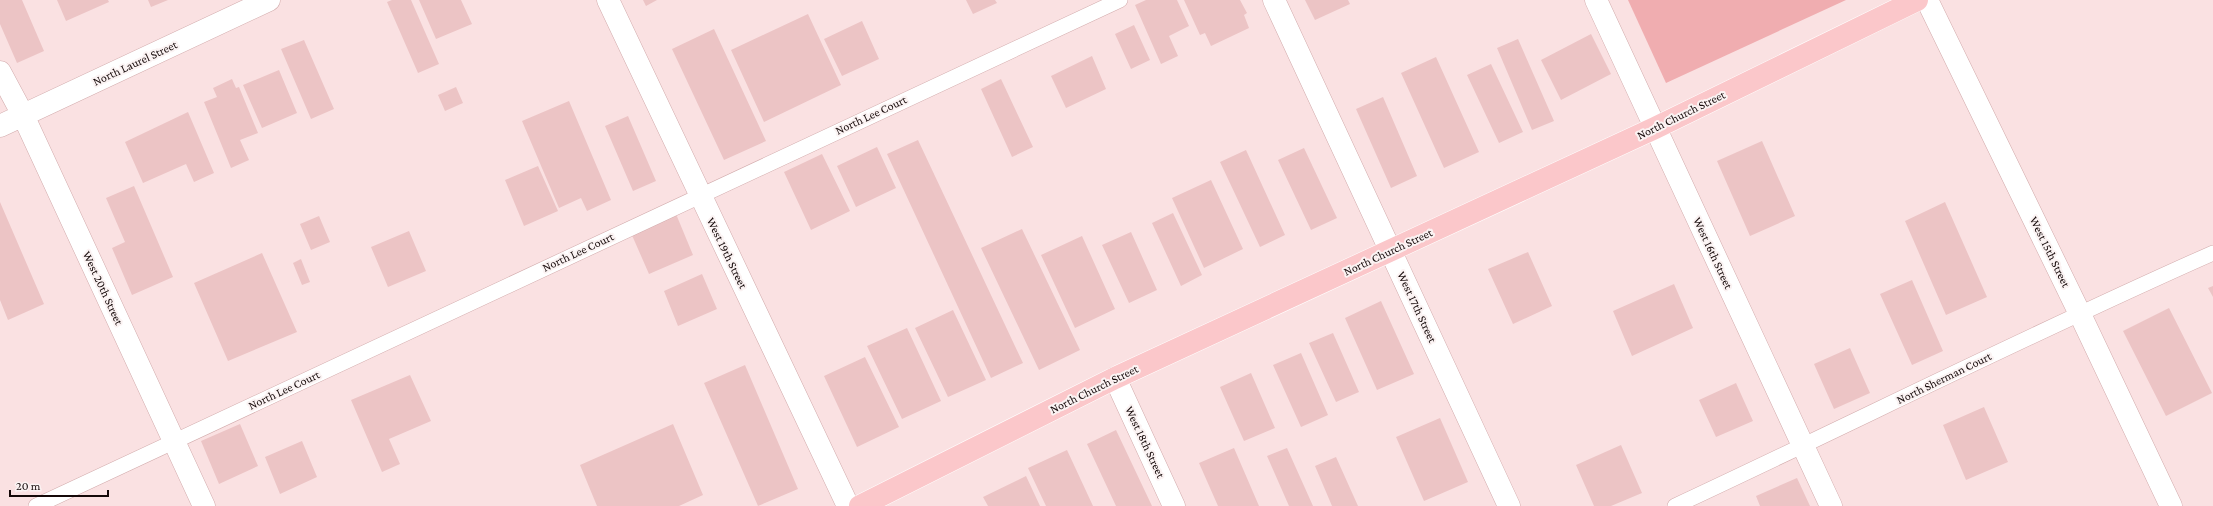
<svg xmlns="http://www.w3.org/2000/svg" width="2213" height="506" viewBox="0 0 2213 506" font-family="'Crimson Pro',serif">
<rect width="100%" height="100%" fill="#fae1e2"/>
<path fill="#f0adb0" d="M1628 0H1846L1666 83Z"/>
<path fill="#ecc4c5" d="M0 0H22L44 51 17 63 0 24Z
M57 0H108L109 2 66 21Z
M148 0H168L151 7Z
M392 0H411L439 64 418 73 387 2Z
M419 0H461L472 24 436 39Z
M643 0H657L646 6Z
M966 0H995L997 3 973 14Z
M1146 0H1177L1189 26 1169 36 1178 56 1161 64 1135 5Z
M1184 0H1240L1247 13 1244 15 1249 28 1211 46 1205 33 1200 35Z
M1305 0H1348L1350 4 1315 20Z
M808 14 841 85 764 122 731 50Z
M862 21 879 59 842 76 824 39Z
M1134 25 1150 60 1131 69 1115 34Z
M714 29 766 141 724 160 672 49Z
M1591 34 1611 74 1561 100 1541 60Z
M1518 39 1554 121 1532 130 1497 48Z
M304 40 334 109 311 119 281 49Z
M1092 56 1106 89 1066 108 1051 76Z
M1436 57 1479 152 1444 168 1401 73Z
M1491 64 1523 132 1499 143 1467 75Z
M279 70 297 113 262 128 243 85Z
M232 79 236 88 239 87 258 133 240 140 249 160 231 168 204 102 217 97 213 88Z
M1001 79 1033 147 1012 157 981 89Z
M456 87 463 103 445 111 438 95Z
M1383 97 1417 176 1391 188 1356 109Z
M569 101 611 200 587 211 581 198 559 208 522 121Z
M188 112 214 173 194 182 186 164 143 183 125 142Z
M628 116 656 181 633 191 605 126Z
M918 140 1023 363 991 378 887 154Z
M1762 141 1795 216 1750 236 1717 161Z
M877 147 896 188 856 207 837 166Z
M1304 148 1337 218 1311 230 1278 160Z
M1246 150 1285 235 1260 247 1220 162Z
M822 154 850 211 811 230 784 172Z
M538 166 558 211 524 226 505 180Z
M1211 180 1243 249 1204 268 1172 198Z
M134 186 173 277 132 295 112 248 125 242 106 198Z
M0 202 44 304 8 320 0 300Z
M1945 202 1987 297 1946 315 1905 221Z
M1173 213 1202 275 1181 286 1152 223Z
M676 214 693 255 649 274 631 233Z
M319 216 330 242 311 250 300 224Z
M1022 229 1080 350 1039 370 981 248Z
M409 231 426 271 388 287 371 247Z
M1131 232 1157 290 1129 303 1102 245Z
M1082 236 1115 309 1075 328 1041 255Z
M1528 252 1552 306 1513 324 1488 269Z
M262 253 297 332 228 361 194 283Z
M301 259 310 282 302 285 293 263Z
M702 274 717 309 678 326 664 291Z
M1912 280 1943 351 1912 365 1880 294Z
M1674 284 1693 328 1632 356 1613 311Z
M2213 286V297L2208 288Z
M1381 301 1414 374 1377 390 1345 318Z
M2169 308 2212 393 2166 416 2123 331Z
M953 310 986 380 948 397 915 328Z
M907 328 941 401 902 419 867 346Z
M1333 333 1359 392 1336 402 1309 343Z
M1850 348 1870 393 1834 409 1814 364Z
M1301 353 1328 415 1301 427 1273 365Z
M865 357 899 427 857 447 824 376Z
M745 365 798 489 758 506 704 383Z
M1251 373 1275 428 1244 441 1220 387Z
M410 375 431 421 389 439 400 464 382 472 351 400Z
M1736 383 1753 421 1716 437 1699 400Z
M1984 407 2008 462 1966 480 1943 425Z
M1440 418 1468 482 1424 501 1396 437Z
M240 424 258 466 219 484 201 441Z
M673 424 703 495 679 506H597L580 465Z
M1116 430 1152 506H1116L1087 444Z
M302 441 317 477 280 494 265 457Z
M1621 445 1642 493 1611 506H1594L1576 465Z
M1234 448 1259 506H1218L1199 463Z
M1287 448 1313 506H1289L1267 456Z
M1067 450 1093 506H1046L1028 468Z
M1336 457 1358 506H1332L1315 466Z
M1026 476 1040 506H988L983 497Z
M1797 478 1810 506H1760L1756 496Z"/>
<g fill="none" stroke-linecap="round" stroke-linejoin="round">
<defs>
<path id="lane" d="M36 506 1120 0
M1675 506C1855 422 2032 333 2213 253"/>
<path id="street" d="M608 0 848 506
M1274 0 1509 506
M1596 0 1831 506
M0 72 23 115 204 506
M0 126 269 0
M1115 378 1174 506"/>
<path id="secondary" d="M1927 0 2079 312 2171 506"/>
<path id="primary" d="M860 506 1115 378 1655 128 1917 0"/>
</defs>
<use href="#lane" stroke="#d2abac" stroke-width="16"/>
<use href="#street" stroke="#d2abac" stroke-width="23"/>
<use href="#secondary" stroke="#d2abac" stroke-width="23"/>
<use href="#primary" stroke="#fff" stroke-width="23"/>
<use href="#lane" stroke="#fff" stroke-width="15"/>
<use href="#street" stroke="#fff" stroke-width="22"/>
<use href="#secondary" stroke="#fff" stroke-width="22"/>
<use href="#primary" stroke="#fbc7ca" stroke-width="22"/>
</g>
<g text-anchor="middle" dominant-baseline="central" stroke-width="4" stroke-linejoin="round" paint-order="stroke">
<g font-size="12" fill="#140808" stroke="#fbf3f3">
<text transform="translate(135 63) rotate(-25)">North Laurel Street</text>
<text transform="translate(871 115) rotate(-25)">North Lee Court</text>
<text transform="translate(1681 115) rotate(-26)">North Church Street</text>
<text transform="translate(578 252) rotate(-25)">North Lee Court</text>
<text transform="translate(1388 252) rotate(-25)">North Church Street</text>
<text transform="translate(2050 252) rotate(64)">West 15th Street</text>
<text transform="translate(727 253) rotate(64)">West 19th Street</text>
<text transform="translate(1713 253) rotate(65)">West 16th Street</text>
<text transform="translate(103 288) rotate(65)">West 20th Street</text>
<text transform="translate(1417 307) rotate(65)">West 17th Street</text>
<text transform="translate(1944 378) rotate(-26)">North Sherman Court</text>
<text transform="translate(1094 389) rotate(-26)">North Church Street</text>
<text transform="translate(284 390) rotate(-25)">North Lee Court</text>
<text transform="translate(1145 442) rotate(65)">West 18th Street</text>
</g>
</g>
<path d="M10 490v6h98v-6" fill="none" stroke="#140808" stroke-width="2"/>
<text x="16" y="490" font-size="12" fill="#140808" stroke="#fbf3f3" stroke-width="3" paint-order="stroke">20 m</text>
</svg>
